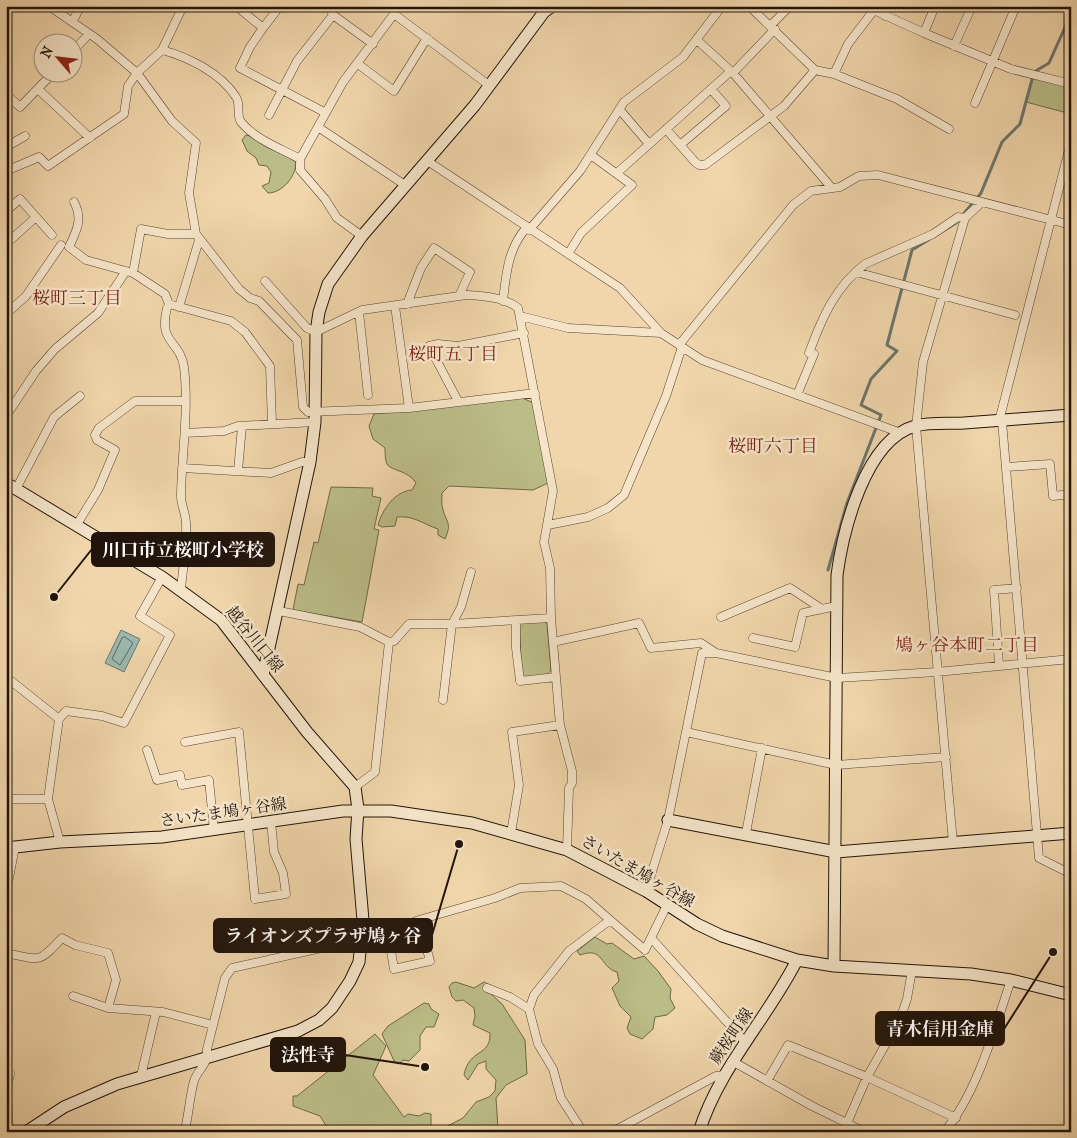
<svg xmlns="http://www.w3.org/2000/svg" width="1077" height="1138" viewBox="0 0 1077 1138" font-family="'IM FELL French Canon','Noto Serif JP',serif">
<rect width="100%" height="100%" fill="#f0d6aa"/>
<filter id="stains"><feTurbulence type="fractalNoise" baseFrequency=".004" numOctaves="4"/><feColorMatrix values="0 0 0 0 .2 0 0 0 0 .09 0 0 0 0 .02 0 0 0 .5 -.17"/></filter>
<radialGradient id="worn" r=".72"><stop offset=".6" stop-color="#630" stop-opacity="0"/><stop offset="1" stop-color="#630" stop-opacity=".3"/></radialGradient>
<path fill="#bbbd87" stroke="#6e6849" d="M1033 77 1071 87V114L1026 102Z
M246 135C255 136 259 144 267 147 277 152 286 155 296 162 296 177 282 193 268 193L262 186 269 183 271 172 267 166 259 165 256 158 247 151 242 140Z
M522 398 534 403 548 483 533 490 449 486 442 493C442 498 441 505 443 510 447 524 452 523 445 539L438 535V529C423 524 413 515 397 517L395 526 382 527 378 525C382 510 395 491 412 490L416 483C408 470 391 471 387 464 385 460 385 452 385 448L373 439 369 426 374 414Z
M331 487 373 488 372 496 381 498 374 529 379 530 362 622 293 610 298 584 304 585 314 542 318 543Z
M544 621 547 624 551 670 547 675 526 678 522 674 519 625 521 623Z
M595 937 607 944 612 943 634 959 644 956 658 971 671 989 670 998 675 1008 667 1015 655 1017 653 1029 642 1039 630 1034 627 1028 631 1017 620 1006 612 988 619 981 617 972C600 968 604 946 580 955L577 951Z
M456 982 474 988 484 982 492 986V995L502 1004 525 1040 527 1074 506 1085 496 1098 498 1128 491 1132H436L463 1118 476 1102 489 1097 495 1091 496 1080 486 1069V1061L478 1064 468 1080 464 1075C469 1048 491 1057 490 1033L473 1025 475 1016 474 1008 463 1000 456 1001 452 997 449 987 452 983Z
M424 1003 429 1004 431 1009 439 1014 434 1027H426L420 1036V1050L409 1061 403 1060 399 1064 394 1061 382 1034 388 1026Z
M375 1034 386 1046 373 1075 404 1117 408 1114 419 1116 425 1113 431 1114V1131L434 1132H330L320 1116 293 1106V1096H297Z"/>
<path fill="#9bb8b0" stroke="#6a766e" d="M121 630 140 639 124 672 105 663Z"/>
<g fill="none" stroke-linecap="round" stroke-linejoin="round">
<path stroke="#5e665e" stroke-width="1" d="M125 637 133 643 120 665 112 659 122 638Z"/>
<path stroke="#6a766e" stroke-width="3" d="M828 570 847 503 881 415 861 405 871 379 897 351 887 345 912 250 956 223 981 193 1002 142 1020 124 1034 72 1049 63 1071 14"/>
<defs>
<path id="street" d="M49 6 97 39 137 73 172 121 196 143 189 193 196 234 239 289 250 298 259 301 297 340 303 407 308 412 409 408 535 393
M236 6 263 28 250 47 240 68 326 113
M329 6 333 15 373 44
M749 6 815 70 834 74 897 99 949 129
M865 6 924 33 1011 69 1071 84
M885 16 890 6
M72 22 81 6
M771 25 790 6
M263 28 280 6
M924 33 935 6
M697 40 733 73 831 187
M954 46 972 6
M162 50C188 57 221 73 236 97 241 104 236 116 241 122 256 140 280 148 300 159L343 82 394 14 490 86
M72 52 89 34
M358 64 394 91 427 38
M733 73 775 29
M834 74 848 44 874 10
M38 89 90 138
M7 95 20 107 54 72
M975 103 1016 6
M620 110 649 144
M269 115 297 61 333 15
M318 127 405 185
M666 129 695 162 699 165H705L784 106 815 70
M680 145 726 106 711 89
M6 147 25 136
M300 159V170L325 199 337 218 362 236
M426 160 620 288 661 333 702 360 901 433
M6 171 39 157 48 166 124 114 128 86 137 73 162 50 183 6
M617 173 731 71
M74 202C83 219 77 230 69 247L86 260 133 273 165 294 169 304 231 321 245 332 270 366 272 424
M6 211 20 199 52 235
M529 230 580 171 624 102 683 57 722 6
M6 244 35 218
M568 254 581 233 632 185 591 155
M856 272 1015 315
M133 273 141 229 168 234H196
M265 281 307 328 316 332 362 310 466 295C483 296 504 297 518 308L553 491 544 542 550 568 551 618 560 725 572 771V783L569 788 567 850
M503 301C506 274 508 249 526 228
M407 304 421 268 434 248 470 272 459 296
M395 306 409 408
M179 307 199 240
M167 308C158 344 180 340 184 367 189 409 182 452 181 494 180 503 186 513 186 524 187 545 183 567 181 589
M359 312 368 395
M6 314 26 296 61 245
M520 316 568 328 661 333
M679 345 793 205 811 191 840 187 859 176 878 175 1071 225
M797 395 814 354 809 353C822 318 835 287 865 264L933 234 958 217 965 218
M458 401 429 346 438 344 458 346 524 333
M6 416 36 371 55 349 98 313 126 271
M999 421 1071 142
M1002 421 1039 858 1071 874
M185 433 224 431 238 426 315 422
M1007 467 1050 464 1053 496 1071 494
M182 468 271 473 302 462H310
M238 471 242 426
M16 489 54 417 80 396
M548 525 588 517 608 508 624 495 666 396 682 347
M76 526 98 490 115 450 97 440 95 435 99 428 135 401H184
M279 611 360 627 389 642 394 641 409 624H452L551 618
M721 617 790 588 822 609 836 606
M516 621V648L520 681 556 677
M753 638 795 647 803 613 822 609
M553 642 639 623 651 648 701 643 716 653H702L668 820 646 891
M716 653 837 678 937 672 1071 659
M999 665 994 590 1017 588
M6 677 59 719 66 711 102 716 124 723 170 635 140 616 162 577
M443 700 452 624 461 607 471 572
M59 719 48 799 60 842
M686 732 836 765 946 757
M185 742 239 732 255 899 286 894 283 873 274 852 271 822
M147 750 157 780 180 775 182 785 209 780 214 830
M355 787 375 772 389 642
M6 799H48
M511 833 519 785 512 732 560 725
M746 833 762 748
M953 843 916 426 923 362 965 218 982 202
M6 893 15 847
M610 920 645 950 667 905
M388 933 394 969 430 961 419 920
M652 939 746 1043
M6 953C40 960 38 964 62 938L75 945 108 953 116 980 108 1008
M487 988 510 997 529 1009
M73 996 108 1008 163 1012 213 1025
M732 1061 812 1106 865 1132
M6 1073 10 1074 7 1087 9 1132
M141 1076 156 1012
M767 1081 788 1045 867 1077 956 1118
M847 1123 867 1077 900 1019 907 999 912 970
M188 1132 186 1125C189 1111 190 1095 194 1081 198 1068 208 1067 207 1049L225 978 232 968 388 933 419 920 495 898 520 888 561 886 586 899 610 920 569 951 534 995 529 1009 538 1044 553 1069 561 1098 583 1132
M612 1132 716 1076 724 1075
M944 1132C977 1094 995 1027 1011 980"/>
<path id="secondary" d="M6 483 162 577 221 620 307 732 355 787 358 809 356 839 363 920 359 962 350 981 332 1008 319 1020 298 1031 117 1084 64 1107 26 1132
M263 675 310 462 315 422 316 332 319 312 328 284 362 236 475 105 544 12 552 6
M668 820 836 852 1071 833
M6 848 60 842 162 837 343 811H391L472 823 567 850 646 891 697 924 722 936 797 960 834 966 971 974 1011 980 1071 995
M834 966 837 575C843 531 865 440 915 426 930 422 949 424 964 423 1000 420 1035 418 1071 415
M699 1132C719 1068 767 1019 797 960"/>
</defs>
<use href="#street" stroke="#544433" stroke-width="9"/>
<use href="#secondary" stroke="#20140b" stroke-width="13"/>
<use href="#street" stroke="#f5e4c8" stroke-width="8"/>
<use href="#secondary" stroke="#f5e4c8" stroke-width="11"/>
</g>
<g text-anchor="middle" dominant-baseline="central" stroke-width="5" stroke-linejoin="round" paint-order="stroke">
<g font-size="16" fill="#20140b" stroke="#f5e4c8">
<text transform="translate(255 639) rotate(51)">越谷川口線</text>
<text transform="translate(223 812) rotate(-8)">さいたま鳩ヶ谷線</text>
<text transform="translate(638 871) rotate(30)">さいたま鳩ヶ谷線</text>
<text transform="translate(731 1036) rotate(-56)">蕨桜町線</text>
</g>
<g font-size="18" fill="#7a1f14" stroke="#f5e4c8">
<text x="77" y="298">桜町三丁目</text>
<text x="453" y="354">桜町五丁目</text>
<text x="773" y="446">桜町六丁目</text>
<text x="967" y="645">鳩ヶ谷本町二丁目</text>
</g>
</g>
<path fill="none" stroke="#20140b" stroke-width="2" d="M54 597L92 549M459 844L432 935M1053 952L1004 1029M425 1067L345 1055"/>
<g fill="#20140b" stroke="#f5e4c8" stroke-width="2">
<circle cx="54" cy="597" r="5"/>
<circle cx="459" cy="844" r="5"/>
<circle cx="1053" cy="952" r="5"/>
<circle cx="425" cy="1067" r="5"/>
</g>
<g fill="#20140b" stroke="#20140b" stroke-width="2">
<rect x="92" y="533" width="182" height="33" rx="5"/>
<rect x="214" y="919" width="218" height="33" rx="5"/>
<rect x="876" y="1012" width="128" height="33" rx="5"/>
<rect x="271" y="1038" width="74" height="33" rx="5"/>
</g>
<g font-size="18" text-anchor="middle" font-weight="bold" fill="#fff">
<text x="183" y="556">川口市立桜町小学校</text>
<text x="323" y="942">ライオンズプラザ鳩ヶ谷</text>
<text x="940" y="1035">青木信用金庫</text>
<text x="308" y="1061">法性寺</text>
</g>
<rect width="1077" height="1138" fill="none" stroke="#f0d6aa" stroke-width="25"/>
<rect x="8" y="8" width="1062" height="1123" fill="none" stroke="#20140b" stroke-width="2.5"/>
<rect x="12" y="12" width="1052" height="1113" fill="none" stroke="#20140b"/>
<g transform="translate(58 58) rotate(298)"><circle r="24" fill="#f5e4c8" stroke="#a0917c"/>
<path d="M0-4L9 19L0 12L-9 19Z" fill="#8f2418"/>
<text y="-8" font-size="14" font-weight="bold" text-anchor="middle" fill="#20140b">N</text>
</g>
<rect width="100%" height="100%" filter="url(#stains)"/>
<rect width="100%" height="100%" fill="url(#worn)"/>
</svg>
